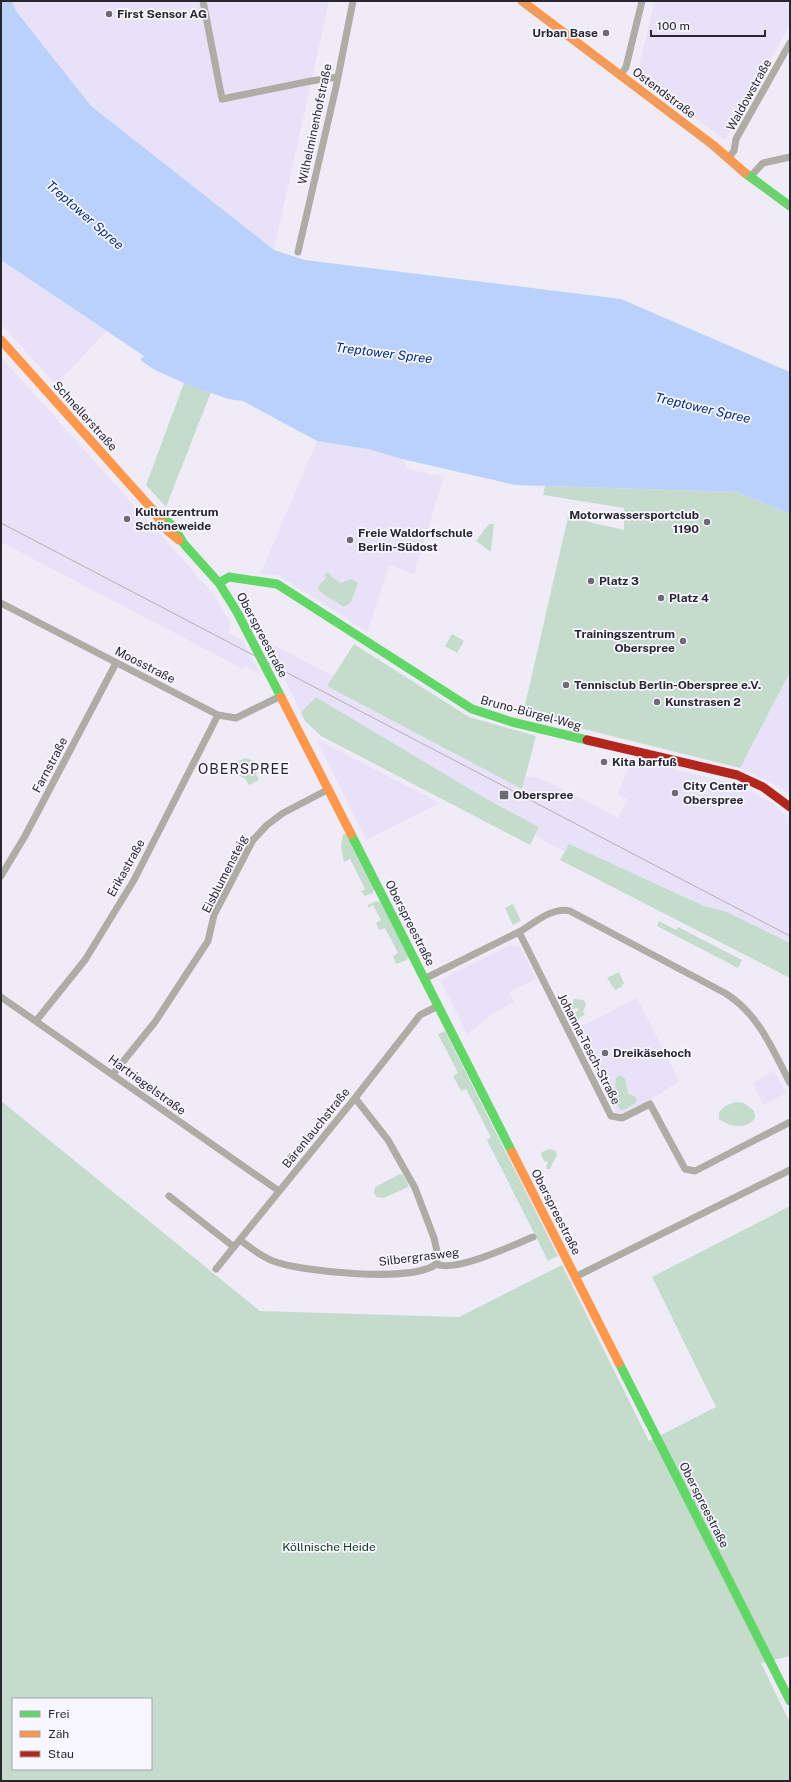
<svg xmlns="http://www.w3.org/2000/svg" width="791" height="1782" viewBox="0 0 791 1782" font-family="'Public Sans',sans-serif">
<rect width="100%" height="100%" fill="#efecf8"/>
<path fill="#e7e2f7" d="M12 1H329L274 250 91 106 16 11Z
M655 1H790V24L725 140 637 74Z
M1 260 106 331 56 385 1 324Z
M1 357 210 590 231 623 228 633 243 641 260 674 243 665 245 670 1 542Z
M317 441 368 449 402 459 408 469 444 477 414 574 389 565 367 632 280 576 261 573Z
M264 640 333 676 327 686 522 788 526 776 536 777 581 798 618 818 628 800 618 794 632 759 740 785 770 802 790 819V943L727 912 704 906 569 844 565 852 535 836 539 827 483 797 316 697 301 712Z
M790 672V796L778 786 740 768Z
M320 741 440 803 366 840 318 742Z
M510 945 520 947 536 979 509 992 514 1002 494 1013 467 1034 440 980Z
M637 998 679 1081 654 1098 622 1114 616 1112 574 1030Z
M774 1070 786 1093 763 1105 753 1083Z"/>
<path fill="#c5dccd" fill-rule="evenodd" d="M184 383 211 392 166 507 146 485Z
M545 486 737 492 790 514V672L740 768 523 714 568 517 624 530V508L543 495Z
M489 524H494L491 552 476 541Z
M328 572 333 578 341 583 352 579 358 583C354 592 354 604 343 607 335 600 325 597 318 589L319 585 326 578 325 574Z
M452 634 464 641 457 653 445 646Z
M354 644 469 717 536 736 522 789 327 686Z
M316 697 483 797 539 827 530 845 321 736 305 721 301 712Z
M245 758 254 761 257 773 256 774 259 780 249 785 245 779 237 774 235 768 239 761Z
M343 834H347L374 888 373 893 365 896 361 891 365 889 350 859 344 862 341 847Z
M569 844 704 906 727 912 790 943V978L560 860Z
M376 901 380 902 408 956 407 960 396 964 393 956 398 953 385 928 379 930 376 923 381 920 373 905 368 908V905Z
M513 904 521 921 513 925 505 908Z
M659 921 676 930 678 927 742 960 738 968 657 926Z
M619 972 624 983 621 987 615 990 607 978Z
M574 999 584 1000 586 1005 583 1011 585 1015 580 1017 576 1024H574L569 1018 570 1015 579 1010 577 1008 572 1009 570 1007Z
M445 1031 558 1256 548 1261 487 1140 491 1137 466 1089 461 1091 453 1076 458 1073 438 1034Z
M620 1075 625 1079 628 1093 636 1097V1103L624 1110H621L614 1102 616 1078Z
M1 1101 260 1311 459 1317 562 1265 649 1441 716 1407 652 1277 790 1206V1656L761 1663 790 1723V1781H1ZM13 1699H151V1769H13Z
M735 1102 744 1103 754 1111 755 1118C747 1130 729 1127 719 1119V1112L725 1106Z
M549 1149 556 1151 557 1155 550 1169H547L546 1166 548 1162 544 1161 541 1155 542 1152Z
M400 1174 403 1175 408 1184V1187L384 1198 376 1197 374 1193 375 1187Z"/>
<path fill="#bad1fc" d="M1 1H12L16 11 91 106 274 250 305 260 621 299 790 372V514L737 492 515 485 402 459 368 449 317 441 243 401 228 399 184 383 155 370 140 360 144 356 1 260Z"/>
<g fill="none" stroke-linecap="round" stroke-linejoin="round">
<path stroke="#adada5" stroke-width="7" d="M203 1 222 99 311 81 338 77
M621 75 626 67 642 1
M728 158 734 151 736 139 790 43
M750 177 763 163 790 157
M298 252 336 87 353 1
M1 603 218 715 236 718 281 696
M1 876 25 836 116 663
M519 932C533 924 553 906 570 911L725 993C758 1013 773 1050 790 1083
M424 979 519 932 611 1116 622 1118 650 1104 685 1169 695 1171 790 1122
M1 997 279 1191
M36 1021 85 960 134 880 218 715
M113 1074 155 1022 208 941 214 915 253 840 267 825 283 813 329 789
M355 1098 388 1140 415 1188 434 1238 438 1256 436 1264
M169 1196 234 1247
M240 1240C251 1248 260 1256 273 1261 301 1272 414 1283 436 1264
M436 1264C455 1273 513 1245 533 1237
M216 1269 355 1098 420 1015 438 1006
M575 1277 790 1170"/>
<path stroke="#63d668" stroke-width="9" d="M745 173 790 206
M151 508 173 526 184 544 219 583 237 612 281 697
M219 583 229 577 277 584 472 709 512 722 587 740
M351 834 512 1152
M619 1363 790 1701"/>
<path stroke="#ff974d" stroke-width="9" d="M522 1 713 145 745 173
M1 340 151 508 168 531 179 540
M281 697 351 834
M512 1152 619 1363"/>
<path stroke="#b3261e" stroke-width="9" d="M587 740 737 775 763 787 790 807"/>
<path stroke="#b1b0b0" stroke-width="1" d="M519 1 670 113 749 178 790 208
M1 523 790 936"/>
</g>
<g fill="#6e6b75" stroke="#f8f6ff" stroke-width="1.5">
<circle cx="109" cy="14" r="4"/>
<circle cx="606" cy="33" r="4"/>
<circle cx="127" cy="519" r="4"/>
<circle cx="707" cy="522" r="4"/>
<circle cx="350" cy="540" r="4"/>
<circle cx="591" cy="581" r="4"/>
<circle cx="661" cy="598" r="4"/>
<circle cx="683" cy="641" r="4"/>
<circle cx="566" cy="685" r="4"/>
<circle cx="657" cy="702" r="4"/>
<circle cx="604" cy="762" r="4"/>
<circle cx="675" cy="793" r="4"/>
<rect x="499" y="790" width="10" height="10" rx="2"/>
<circle cx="605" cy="1053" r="4"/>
</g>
<g text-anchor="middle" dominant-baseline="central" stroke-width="3.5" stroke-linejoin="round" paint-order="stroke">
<g font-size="12" font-weight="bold" fill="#28262f" stroke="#f8f6ff" text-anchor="start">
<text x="117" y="14">First Sensor AG</text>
<text x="598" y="33" text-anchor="end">Urban Base</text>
<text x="135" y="512">Kulturzentrum<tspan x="135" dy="14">Schöneweide</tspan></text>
<text x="699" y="515" text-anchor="end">Motorwassersportclub<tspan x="699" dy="14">1190</tspan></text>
<text x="358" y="533">Freie Waldorfschule<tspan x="358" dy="14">Berlin-Südost</tspan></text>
<text x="599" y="581">Platz 3</text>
<text x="669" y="598">Platz 4</text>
<text x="675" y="634" text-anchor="end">Trainingszentrum<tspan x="675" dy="14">Oberspree</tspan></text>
<text x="574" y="685">Tennisclub Berlin-Oberspree e.V.</text>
<text x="665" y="702">Kunstrasen 2</text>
<text x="612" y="762">Kita barfuß</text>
<text x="683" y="786">City Center<tspan x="683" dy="14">Oberspree</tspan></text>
<text x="513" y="795">Oberspree</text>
<text x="613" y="1053">Dreikäsehoch</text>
</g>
<g font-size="12" fill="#28262f" stroke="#f8f6ff">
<text transform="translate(664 93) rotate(37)">Ostendstraße</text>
<text transform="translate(749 95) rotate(-61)">Waldowstraße</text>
<text transform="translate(315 124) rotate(-78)">Wilhelminenhofstraße</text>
<text transform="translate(85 416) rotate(48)">Schnellerstraße</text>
<text transform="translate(262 635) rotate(62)">Oberspreestraße</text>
<text transform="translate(145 665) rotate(27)">Moosstraße</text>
<text transform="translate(531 713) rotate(15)">Bruno-Bürgel-Weg</text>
<text transform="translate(50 765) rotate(-62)">Farnstraße</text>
<text transform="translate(126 868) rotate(-61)">Erikastraße</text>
<text transform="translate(225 874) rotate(-63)">Eisblumensteig</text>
<text transform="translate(410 923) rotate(63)">Oberspreestraße</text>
<text transform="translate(589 1049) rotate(63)">Johanna-Tesch-Straße</text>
<text transform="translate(147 1085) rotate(36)">Hartriegelstraße</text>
<text transform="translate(316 1128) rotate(-51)">Bärenlauchstraße</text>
<text transform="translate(556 1212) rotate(63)">Oberspreestraße</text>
<text transform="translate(419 1257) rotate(-7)">Silbergrasweg</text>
<text transform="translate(704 1505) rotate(63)">Oberspreestraße</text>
</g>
<g font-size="12" fill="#0e411c" stroke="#f8f6ff">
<text x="329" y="1547">Köllnische Heide</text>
</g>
<g font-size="13" font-style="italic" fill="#01307d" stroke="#f8f6ff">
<text transform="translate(85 215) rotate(41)">Treptower Spree</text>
<text transform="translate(384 353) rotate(7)">Treptower Spree</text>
<text transform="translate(703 408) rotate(13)">Treptower Spree</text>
</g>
<g font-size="14" letter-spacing="1" fill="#28262f" stroke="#f8f6ff">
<text x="244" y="769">OBERSPREE</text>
</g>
</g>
<rect width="791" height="1782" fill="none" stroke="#28262f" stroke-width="4"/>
<rect x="12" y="1698" width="140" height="72" fill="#f8f6ff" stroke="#a5a3ac"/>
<rect x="20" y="1711" width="20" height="6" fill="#63d668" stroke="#a5a3ac"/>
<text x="48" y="1718" font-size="12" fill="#28262f">Frei</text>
<rect x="20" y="1731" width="20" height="6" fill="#ff974d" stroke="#a5a3ac"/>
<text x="48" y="1738" font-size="12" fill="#28262f">Zäh</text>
<rect x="20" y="1751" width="20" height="6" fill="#b3261e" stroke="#a5a3ac"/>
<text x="48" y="1758" font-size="12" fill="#28262f">Stau</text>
<path d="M651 30v6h114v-6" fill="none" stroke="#28262f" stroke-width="2"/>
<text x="657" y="30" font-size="12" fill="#28262f" stroke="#f8f6ff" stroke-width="3" paint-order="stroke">100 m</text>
</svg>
